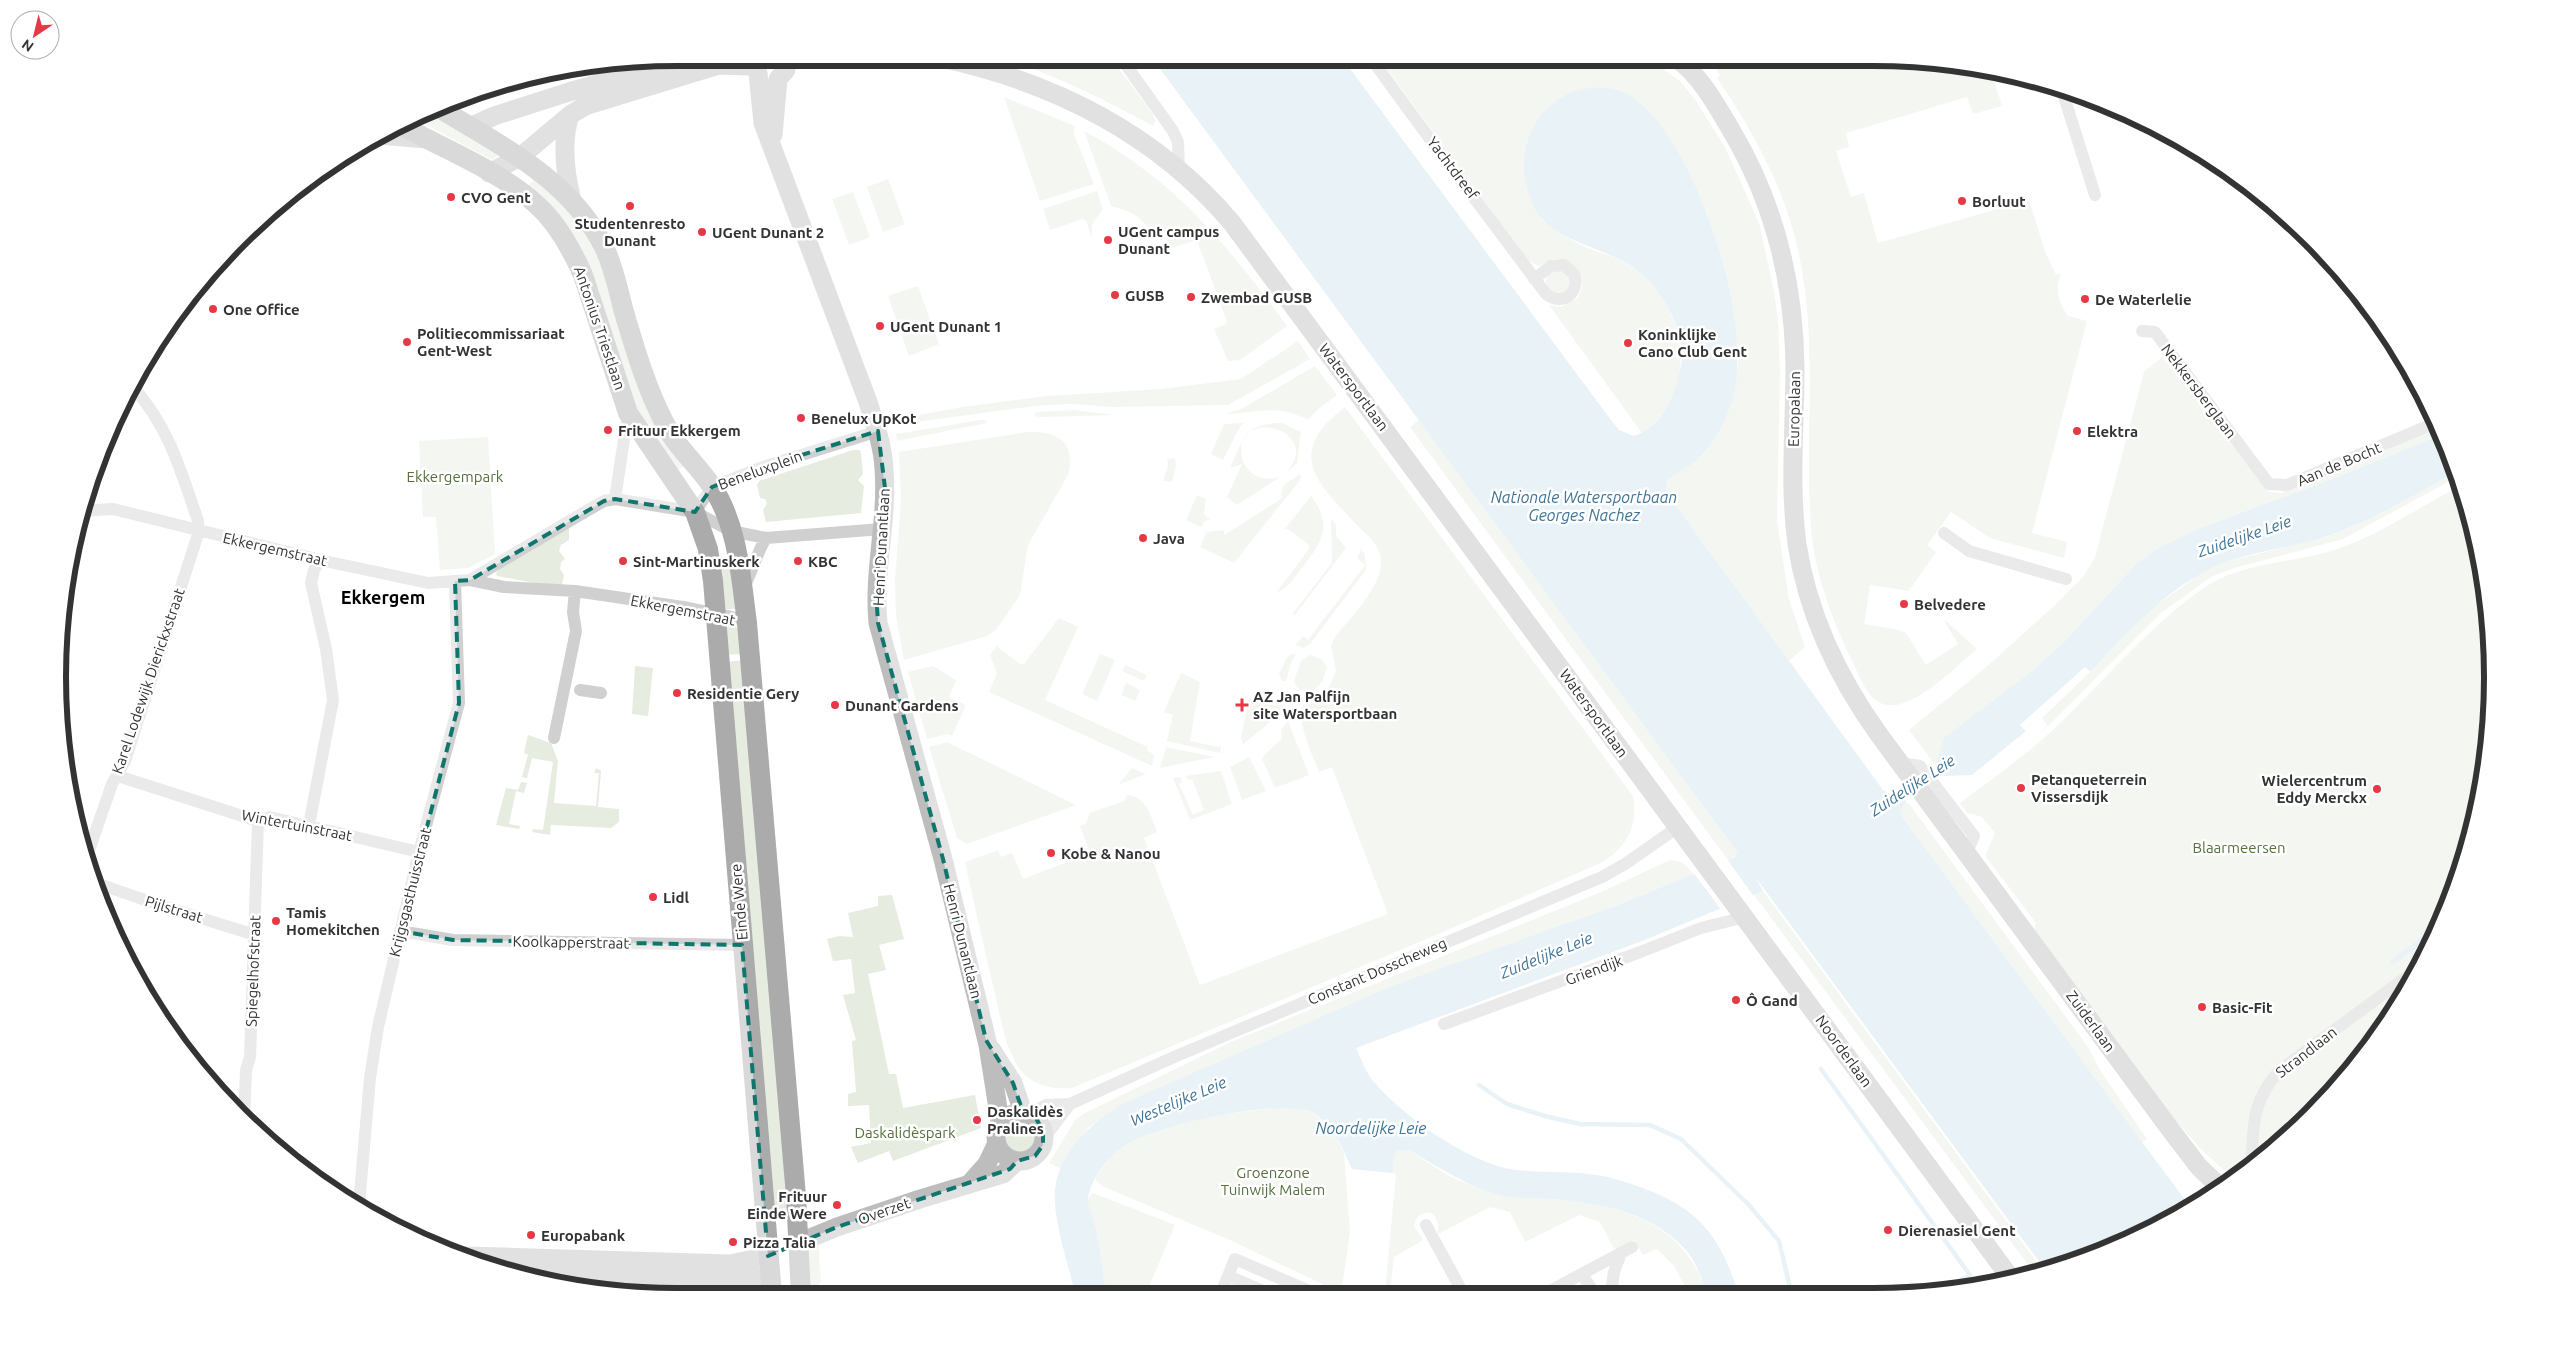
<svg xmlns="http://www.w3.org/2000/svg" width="2550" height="1354" viewBox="0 0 2550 1354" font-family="Ubuntu,sans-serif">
<rect width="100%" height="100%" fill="#fff"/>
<path fill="#e6ecdf" d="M1004 58H1111L1153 114 1155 121 1153 126C1104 99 1056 76 1004 58Z
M1379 58 1649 59 1681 82 1696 101 1725 147 1759 223 1773 286 1778 319 1780 372 1777 520 1789 599 1805 647 1789 661 1666 492 1667 481C1680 468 1700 462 1710 445 1715 437 1737 375 1738 366 1739 349 1734 330 1732 313 1721 233 1691 155 1632 97L1540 218C1557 231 1575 244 1595 251 1607 255 1617 257 1627 264 1687 301 1703 390 1642 433L1549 305 1561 307 1578 298 1582 286 1579 271 1560 260 1554 259 1539 266 1527 260Z
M1701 59H1745L1747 64 1766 59H1913L1991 72 2002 106 1973 114 1967 97 1846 133 1849 147 1836 151 1851 197 1864 193 1878 243 2029 200 2045 251 2056 275 2061 273C2055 291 2058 301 2068 316L2087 321 2032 533 2067 542 2064 558 1990 538 1951 512 1927 545 1936 552 1909 591 1870 585 1864 624 1900 630 1906 633 1926 665 1958 644 1944 621H1946L1977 649C1956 666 1911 714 1883 704 1868 699 1860 678 1854 665 1834 624 1814 573 1811 527 1804 433 1819 345 1798 250 1784 187 1753 131 1717 78L1720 75 1714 67Z
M1004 97 1075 126 1074 134 1094 184 1040 201Z
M432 111 499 155 492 160 415 119Z
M1084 131C1176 181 1225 242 1287 326L1240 360 1228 361 1214 329 1225 325 1227 321 1198 243 1194 241 1171 248 1164 232 1151 233C1142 216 1130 211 1111 206Z
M536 177 553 190 595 247 686 465 675 472 631 402 606 323 526 188Z
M888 179 905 224 883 232 867 187Z
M1097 191 1103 209 1092 224V238L1086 221 1083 219 1050 230 1043 209Z
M853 192 870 237 849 245 832 199Z
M1546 282a12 12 0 1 1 24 0a12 12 0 1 1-24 0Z
M918 286 939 344 909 356 888 296Z
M1298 341 1310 359 1228 405 1111 407 1072 404 1035 406 894 425 893 420 962 407 1047 396 1161 389 1241 379Z
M2162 357 2269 492 2283 493 2285 488 2437 428 2440 435 2330 480 2202 527 2160 547 2137 563 2064 642 2032 671 1945 738 1936 766 1909 730 1985 668 2055 605 2083 577 2095 557 2144 372Z
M1315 366 1337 395 1317 410 1308 420C1275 403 1259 413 1225 414L1241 409Z
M1345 407 1633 796C1638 826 1628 845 1603 862L1429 938 1072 1088C1052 1090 1030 1085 1018 1067 1004 1044 1000 1015 994 990 984 947 974 905 965 862L998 850 1001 857 1012 853 1023 879 1090 853 1080 826 1086 823 1090 813 1124 801 1127 795C1147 796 1151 817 1157 832L1144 838 1200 985 1388 914 1332 767 1319 772C1313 756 1294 718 1304 704L1320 700 1327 691 1336 671 1331 646 1335 637C1350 618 1380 588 1381 564 1382 548 1371 539 1361 529 1319 485 1282 455 1345 407Z
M1073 410 1115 415H1116L1039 417 1034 415 1037 412Z
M981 420H985L987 423 897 441 896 434Z
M1419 420 1737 852 1735 856 1728 860 1410 427Z
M1243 423 1238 430 1223 460 1211 454 1224 424Z
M1282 423 1301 432 1297 463 1286 473C1328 426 1223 404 1244 464 1253 478 1265 481 1280 477L1237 505 1227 497 1242 464 1230 468C1244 438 1245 423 1282 423Z
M1028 432C1057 431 1077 442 1068 475L1028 545 1020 595 996 630 987 636 904 660 896 616 895 580 901 501 899 452Z
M488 437 495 554 468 568 440 570 436 517H423L419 441Z
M853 450H860L861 453 863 474 858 480 864 486 861 513 766 522 763 510 767 504 765 499 760 498 757 485 759 481Z
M1175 458 1176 466 1172 482 1163 481 1168 466 1167 459Z
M2457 472 2459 476 2343 539 2234 568 2211 577 2161 613 2048 726 2042 718 2090 672 2150 610 2204 571 2225 562 2327 537 2354 526Z
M1300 474 1301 479 1234 563 1200 547 1206 532 1224 530V535L1281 499 1283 486Z
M2461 485 2487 596 2491 718 2471 838 2428 951 2339 1085 2250 1169 2233 1178 2205 1153 2170 1115 2034 931 2036 923 1985 856 1995 833 1982 817 1967 813 1960 803C1993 778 2028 754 2058 725 2105 680 2155 619 2210 584 2246 562 2294 563 2334 550 2378 536 2420 507 2461 485Z
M1197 495 1206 499 1204 514 1210 520 1205 521 1201 527 1186 520Z
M1311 496C1334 525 1321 544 1301 569 1293 580 1288 588 1276 593L1309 549V545L1288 529 1284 530Z
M1331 519 1336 525V536L1346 548 1294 616 1293 613 1332 563Z
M569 528V540L561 545 559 551 565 559 561 562 560 569 564 575 561 588 497 576 496 573 501 568Z
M1358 545 1365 554 1366 570 1310 644 1304 648 1295 645 1303 636 1308 640 1365 565 1357 558 1361 551Z
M731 558 739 609H722L717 559Z
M1059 618 1078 627 1045 700 1148 747 1147 750 1154 755 1152 766 989 692 997 673 990 655 998 644 999 648 1020 664H1024Z
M732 622 739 630 743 654 726 655C725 645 722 629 732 622Z
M1293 653 1296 654 1291 663 1286 681H1282L1279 674 1287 657Z
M1100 654 1115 660 1097 701 1082 694Z
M1310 655 1321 659 1327 667 1322 682 1312 692 1298 689 1294 681 1301 661Z
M744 660 789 1208 772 1210 727 662Z
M1125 665 1147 675 1144 681 1122 671Z
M635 666 653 668 648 716 632 714Z
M933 666 956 680 949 697 966 705 952 736 948 734 927 739 908 672Z
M1181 673 1200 682 1190 741 1218 747 1221 745 1220 753 1167 741 1173 715 1164 712Z
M1126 683 1140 690 1135 701 1121 695Z
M1284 695H1287C1286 711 1256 734 1243 744L1241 738 1249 698H1254L1256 704 1283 705Z
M1288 721 1309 775 1275 788 1262 759 1265 754 1282 739 1281 730Z
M528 735 551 743 558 761 554 803 596 806 599 773H594L596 768 601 771 598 807 619 809V822L611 828 551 825 550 835 532 832 533 829 543 830 553 762 532 758 527 778 522 777 528 755 524 753Z
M947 742 1076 805 967 844 957 838 929 747Z
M1166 747 1214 757 1160 768Z
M1249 757 1266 791 1242 800 1230 767Z
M1132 768 1146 774 1118 785Z
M1221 771 1232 804 1190 820 1173 778 1181 777 1182 782 1179 784 1193 815 1204 810 1192 779 1188 780 1186 776Z
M521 782 527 783 524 793 516 791 509 824 520 826 519 829 496 825 506 788 518 790Z
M1907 801 2088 1047 2100 1070 2147 1139 2142 1142 1902 817 1901 809Z
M1670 860 1682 862 1694 874 1122 1104 1088 1128 1060 1168 1049 1163 1075 1120 1083 1114 1233 1041 1599 893Z
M1763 891 2041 1268 2032 1270 1754 895Z
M892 895 904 939 879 945 886 970 868 974 889 1074H896L903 1108 975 1095 981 1128 893 1161 889 1151 858 1163 851 1147 871 1143 869 1105 848 1106V1094L856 1092 852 1041 856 1040 843 995 855 993 851 959 833 961 827 939 839 936 853 937 848 913 878 906V896Z
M1278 1108H1299L1311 1112 1324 1121 1334 1133 1344 1153 1350 1232 1341 1293 1232 1241 1102 1186 1095 1179C1103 1165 1112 1153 1125 1144 1158 1123 1238 1111 1278 1108Z
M1002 1136a18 18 0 1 1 36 0a18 18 0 1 1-36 0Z
M1399 1150H1409C1426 1161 1446 1176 1465 1183 1476 1187 1491 1187 1502 1189 1580 1203 1678 1201 1706 1292H1688L1674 1266 1657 1249 1643 1255 1634 1240 1614 1249 1600 1222 1579 1215 1525 1242 1510 1212 1490 1207 1438 1234C1438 1230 1439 1225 1437 1221 1433 1206 1415 1213 1414 1226L1423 1240 1394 1257 1390 1293H1385L1396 1174 1393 1173 1394 1155Z
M1093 1193 1175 1225 1146 1294H1106L1087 1200Z
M818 1242 821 1282 815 1289H808L807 1254Z
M633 1286H641L726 1290 722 1295H683L667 1289 650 1295 623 1293Z"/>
<path fill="#cfe2ee" d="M1152 58H1342L1611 420 1619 430 1634 436C1658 427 1671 405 1677 382 1679 373 1683 363 1682 353 1679 313 1650 271 1612 256 1588 245 1560 238 1541 218 1535 212 1533 204 1530 197 1515 159 1529 112 1568 94 1588 86 1613 84 1632 97 1697 141 1756 327 1732 401 1725 422 1712 449 1694 462 1685 469 1675 473 1667 481L1666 492 1883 790 1890 794 1900 792 1936 766 1944 738 2032 671 2064 642 2137 563 2160 547 2202 527 2330 480 2440 435 2457 472C2415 494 2373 520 2328 536 2287 550 2242 551 2204 572 2159 596 2125 636 2090 672L2086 668 2020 725 2026 731 1972 775 1943 776 1907 801 1901 809 1902 817 2188 1204 2110 1249 2043 1267 1756 878 1763 891 1642 941 1356 1048C1361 1059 1366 1073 1374 1082 1404 1117 1470 1164 1516 1170 1540 1173 1565 1171 1588 1174 1606 1175 1626 1182 1643 1188 1699 1209 1720 1236 1738 1292H1706C1702 1279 1697 1265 1689 1254 1658 1214 1601 1203 1554 1199 1538 1197 1521 1200 1505 1196 1469 1188 1440 1168 1409 1150H1399L1394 1155 1393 1173 1352 1169C1342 1148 1333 1122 1311 1112 1280 1098 1151 1126 1124 1146 1106 1158 1093 1176 1088 1197 1087 1204 1091 1213 1093 1219 1100 1243 1102 1269 1106 1294H1075C1069 1266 1057 1232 1055 1204 1051 1159 1087 1126 1122 1104L1392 986 1615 906 1728 860 1735 857 1737 852Z
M2439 924 2435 934 2393 965 2390 961Z"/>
<path fill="#fff" d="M2085 667 2090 672 2089 674 2085 671 2024 725 2028 729 2026 731 2020 725Z
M1933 765 1943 778 1908 804 1898 790Z
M1726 858 1755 898 1722 911 1693 872Z"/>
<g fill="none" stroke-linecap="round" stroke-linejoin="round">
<path stroke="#cfe2ee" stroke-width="4.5" d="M1821 1069 1970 1275 1940 1291
M1479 1085 1507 1104 1545 1116 1580 1124 1650 1125 1681 1139 1749 1205 1779 1241 1791 1292"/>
<path stroke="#d0d0d0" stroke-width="12" d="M1121 58 1173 131 1178 142 1179 169
M1371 58C1428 138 1488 216 1546 294 1563 307 1580 293 1574 274L1564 265 1551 266 1534 279
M2062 90 2095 195
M2142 331 2155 332 2269 484 2287 485 2435 423
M615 499 628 413
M81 511 113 509 320 560 428 583 470 580 504 587 575 591 683 607 732 617 747 623
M695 512 712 487 760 468 878 431
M1944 533 1969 551 2066 579
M470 580 583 513 604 501 615 499 695 512 731 531 766 538 882 529
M743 589C753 571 756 554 766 538
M580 690 601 693
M554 738 576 631 573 612 575 591
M1901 763 1920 766 1974 836 1967 852
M118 776 258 821 270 817 419 852
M309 825 333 700 326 649 311 583 314 570 320 560
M86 859 112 784 125 761 199 531 198 521C181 471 169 427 133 387
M94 882C147 902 201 918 255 935
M400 931 453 940 742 945
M1444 1024 1643 951 1701 928 1745 917
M1030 1114 1046 1105 1070 1104 1174 1057 1602 877 1625 864 1678 827
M244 1120 246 1070 250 1057 258 821
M1044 1138 1070 1104
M2251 1168C2254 1127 2250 1103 2280 1070L2416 970
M359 1205 370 1078 378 1027 419 852 459 703 455 581
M1426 1225 1463 1293
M1582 1275 1594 1292
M1228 1276 1268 1293
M606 1290 607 1275
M1548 1292 1632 1247
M1611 1292 1614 1272 1621 1253
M1221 1293 1235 1259 1314 1293"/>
<path stroke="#bdbdbd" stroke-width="19" d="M795 58H796
M941 58C1053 82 1157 134 1232 223L2009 1276
M1677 59C1700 75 1717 106 1731 130 1774 202 1794 284 1795 367 1795 426 1789 486 1797 544 1808 616 1838 678 1880 736L2170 1129 2199 1167 2219 1186
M758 73 763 123 868 402C875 424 883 446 884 469 888 521 873 571 878 623L943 859 988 1045 1000 1121
M570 115C561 142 565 173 572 201
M470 127 494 116 572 91 692 58
M380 135 426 139
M773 135 778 79 786 70
M489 173 520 157 570 115 585 106 719 65 747 66
M991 1049 1013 1083 1023 1112
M996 1137a24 24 0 1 1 48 0a24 24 0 1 1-48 0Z
M971 1182 987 1164 996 1145
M798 1243 837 1227 920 1199 1003 1174 1017 1161
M466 1256 730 1264 768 1256
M502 1270 731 1278 769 1277"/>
<path stroke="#ababab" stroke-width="20" d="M439 108C501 146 570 179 604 247 614 267 618 290 624 312 635 349 646 387 664 422 675 446 696 463 711 485 738 524 741 578 747 623L796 1196 801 1295
M401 125C445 150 499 170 537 205 557 223 572 250 583 275L628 413 695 512 708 549 713 581 772 1295"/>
</g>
<path d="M0 0H2550V1354H0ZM878 431 885 488 876 590 878 623 943 859 986 1040 1013 1083 1023 1112 1036 1118 1043 1131V1145L1035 1156 1017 1161 1010 1169 837 1227 768 1256 742 945 453 940 400 931 459 703 455 581 470 580 604 501 615 499 695 512 712 487 760 468Z" fill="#fff" fill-opacity=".55" fill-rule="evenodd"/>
<path fill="none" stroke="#0f766e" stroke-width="4" stroke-dasharray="10 6" stroke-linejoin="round" d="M878 431 885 488 876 590 878 623 943 859 986 1040 1013 1083 1023 1112 1036 1118 1043 1131V1145L1035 1156 1017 1161 1010 1169 837 1227 768 1256 742 945 453 940 400 931 459 703 455 581 470 580 604 501 615 499 695 512 712 487 760 468Z"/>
<g fill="#e63946" stroke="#fff" stroke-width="2">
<circle cx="451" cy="197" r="5"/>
<circle cx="1962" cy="201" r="5"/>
<circle cx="630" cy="206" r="5"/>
<circle cx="702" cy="232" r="5"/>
<circle cx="1108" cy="240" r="5"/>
<circle cx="1115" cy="295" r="5"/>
<circle cx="1191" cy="297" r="5"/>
<circle cx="2085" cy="299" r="5"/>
<circle cx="213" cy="309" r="5"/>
<circle cx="880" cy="326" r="5"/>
<circle cx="407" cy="342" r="5"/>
<circle cx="1628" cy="343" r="5"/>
<circle cx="801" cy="418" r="5"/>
<circle cx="608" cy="430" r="5"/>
<circle cx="2077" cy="431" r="5"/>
<circle cx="1143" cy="538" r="5"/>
<circle cx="623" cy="561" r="5"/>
<circle cx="798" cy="561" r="5"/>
<circle cx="1904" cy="604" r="5"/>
<circle cx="677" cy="693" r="5"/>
<circle cx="835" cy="705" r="5"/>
<path d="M1239.5 697.5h5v5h5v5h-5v5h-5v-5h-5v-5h5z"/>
<circle cx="2021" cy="788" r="5"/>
<circle cx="2377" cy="789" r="5"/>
<circle cx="1051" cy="853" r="5"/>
<circle cx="653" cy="897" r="5"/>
<circle cx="276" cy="921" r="5"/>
<circle cx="1736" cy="1000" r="5"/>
<circle cx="2202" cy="1007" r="5"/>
<circle cx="977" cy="1120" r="5"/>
<circle cx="837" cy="1205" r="5"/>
<circle cx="1888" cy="1230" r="5"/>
<circle cx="531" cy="1235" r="5"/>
<circle cx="733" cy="1242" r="5"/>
</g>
<g text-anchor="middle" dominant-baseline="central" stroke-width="5" stroke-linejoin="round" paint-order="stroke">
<g font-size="15" fill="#333" stroke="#fff">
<text transform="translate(1453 168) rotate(53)">Yachtdreef</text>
<text transform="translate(600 328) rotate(71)">Antonius Triestlaan</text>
<text transform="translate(1354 387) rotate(53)">Watersportlaan</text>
<text transform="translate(2199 391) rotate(53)">Nekkersberglaan</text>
<text transform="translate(1794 409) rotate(-89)">Europalaan</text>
<text transform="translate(2339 464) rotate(-23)">Aan de Bocht</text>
<text transform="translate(760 470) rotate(-20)">Beneluxplein</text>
<text transform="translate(881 547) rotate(-87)">Henri Dunantlaan</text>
<text transform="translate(275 549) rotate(13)">Ekkergemstraat</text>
<text transform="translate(683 610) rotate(11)">Ekkergemstraat</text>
<text transform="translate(148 681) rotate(-71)">Karel Lodewijk Dierickxstraat</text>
<text transform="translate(1594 713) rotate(54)">Watersportlaan</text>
<text transform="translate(297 825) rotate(11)">Wintertuinstraat</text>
<text transform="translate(410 892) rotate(-76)">Krijgsgasthuisstraat</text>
<text transform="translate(739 902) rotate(-95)">Einde Were</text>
<text transform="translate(174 909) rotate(17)">Pijlstraat</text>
<text transform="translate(963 941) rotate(76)">Henri Dunantlaan</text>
<text transform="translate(571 942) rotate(1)">Koolkapperstraat</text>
<text transform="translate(1594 970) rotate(-20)">Griendijk</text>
<text transform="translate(253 971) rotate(-88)">Spiegelhofstraat</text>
<text transform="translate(1377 971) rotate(-23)">Constant Dosscheweg</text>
<text transform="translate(2091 1021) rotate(54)">Zuiderlaan</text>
<text transform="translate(1844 1051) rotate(54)">Noorderlaan</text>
<text transform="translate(2306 1052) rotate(-38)">Strandlaan</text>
<text transform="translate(884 1211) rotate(-19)">Overzet</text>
</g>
<g font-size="15" font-weight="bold" fill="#333" stroke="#fff" text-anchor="start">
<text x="461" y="197">CVO Gent</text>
<text x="1972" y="201">Borluut</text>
<text x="630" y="223" text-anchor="middle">Studentenresto<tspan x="630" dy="17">Dunant</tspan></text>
<text x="1118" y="231">UGent campus<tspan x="1118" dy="17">Dunant</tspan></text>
<text x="712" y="232">UGent Dunant 2</text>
<text x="1125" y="295">GUSB</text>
<text x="1201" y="297">Zwembad GUSB</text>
<text x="2095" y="299">De Waterlelie</text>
<text x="223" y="309">One Office</text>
<text x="890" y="326">UGent Dunant 1</text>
<text x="417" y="333">Politiecommissariaat<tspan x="417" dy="17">Gent-West</tspan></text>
<text x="1638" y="334">Koninklijke<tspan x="1638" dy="17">Cano Club Gent</tspan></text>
<text x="811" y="418">Benelux UpKot</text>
<text x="618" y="430">Frituur Ekkergem</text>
<text x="2087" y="431">Elektra</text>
<text x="1153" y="538">Java</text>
<text x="633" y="561">Sint-Martinuskerk</text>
<text x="808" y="561">KBC</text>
<text x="1914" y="604">Belvedere</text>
<text x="687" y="693">Residentie Gery</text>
<text x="1253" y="696">AZ Jan Palfijn<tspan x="1253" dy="17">site Watersportbaan</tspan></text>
<text x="845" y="705">Dunant Gardens</text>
<text x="2031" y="779">Petanqueterrein<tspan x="2031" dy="17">Vissersdijk</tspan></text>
<text x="2367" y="780" text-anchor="end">Wielercentrum<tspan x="2367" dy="17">Eddy Merckx</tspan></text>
<text x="1061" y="853">Kobe &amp; Nanou</text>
<text x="663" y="897">Lidl</text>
<text x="286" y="912">Tamis<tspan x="286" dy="17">Homekitchen</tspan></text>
<text x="1746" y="1000">Ô Gand</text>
<text x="2212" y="1007">Basic-Fit</text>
<text x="987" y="1111">Daskalidès<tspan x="987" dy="17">Pralines</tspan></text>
<text x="827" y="1196" text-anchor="end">Frituur<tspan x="827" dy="17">Einde Were</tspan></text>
<text x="1898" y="1230">Dierenasiel Gent</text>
<text x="541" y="1235">Europabank</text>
<text x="743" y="1242">Pizza Talia</text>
</g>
<g font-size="15" fill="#56703f" stroke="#fff">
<text x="455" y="476">Ekkergempark</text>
<text x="2239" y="847">Blaarmeersen</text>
<text x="905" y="1132">Daskalidèspark</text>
<text x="1273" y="1172">Groenzone<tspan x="1273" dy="17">Tuinwijk Malem</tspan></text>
</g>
<g font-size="16" font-style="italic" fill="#3f7597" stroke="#fff">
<text x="1584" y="497">Nationale Watersportbaan<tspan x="1584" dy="18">Georges Nachez</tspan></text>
<text transform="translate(2244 536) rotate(-19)">Zuidelijke Leie</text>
<text transform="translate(1912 785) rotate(-33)">Zuidelijke Leie</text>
<text transform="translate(1546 955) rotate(-22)">Zuidelijke Leie</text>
<text transform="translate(1178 1101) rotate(-23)">Westelijke Leie</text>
<text x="1371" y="1128">Noordelijke Leie</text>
</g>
<g font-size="18" font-weight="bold" fill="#000" stroke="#fff">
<text x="383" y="597">Ekkergem</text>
</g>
</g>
<path d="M0 0H2550V1354H0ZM677 66H1873A611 611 0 0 1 2484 677V677A611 611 0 0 1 1873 1288H677A611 611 0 0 1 66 677V677A611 611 0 0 1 677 66Z" fill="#fff" fill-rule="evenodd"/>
<path fill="none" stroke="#333" stroke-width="6" d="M677 66H1873A611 611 0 0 1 2484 677V677A611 611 0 0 1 1873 1288H677A611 611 0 0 1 66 677V677A611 611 0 0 1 677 66Z"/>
<g transform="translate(35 35) rotate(215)"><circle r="24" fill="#ffffff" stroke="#adadad"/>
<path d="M0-4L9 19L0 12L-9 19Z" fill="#e63946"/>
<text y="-8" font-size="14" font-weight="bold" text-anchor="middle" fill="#333333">N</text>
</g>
</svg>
